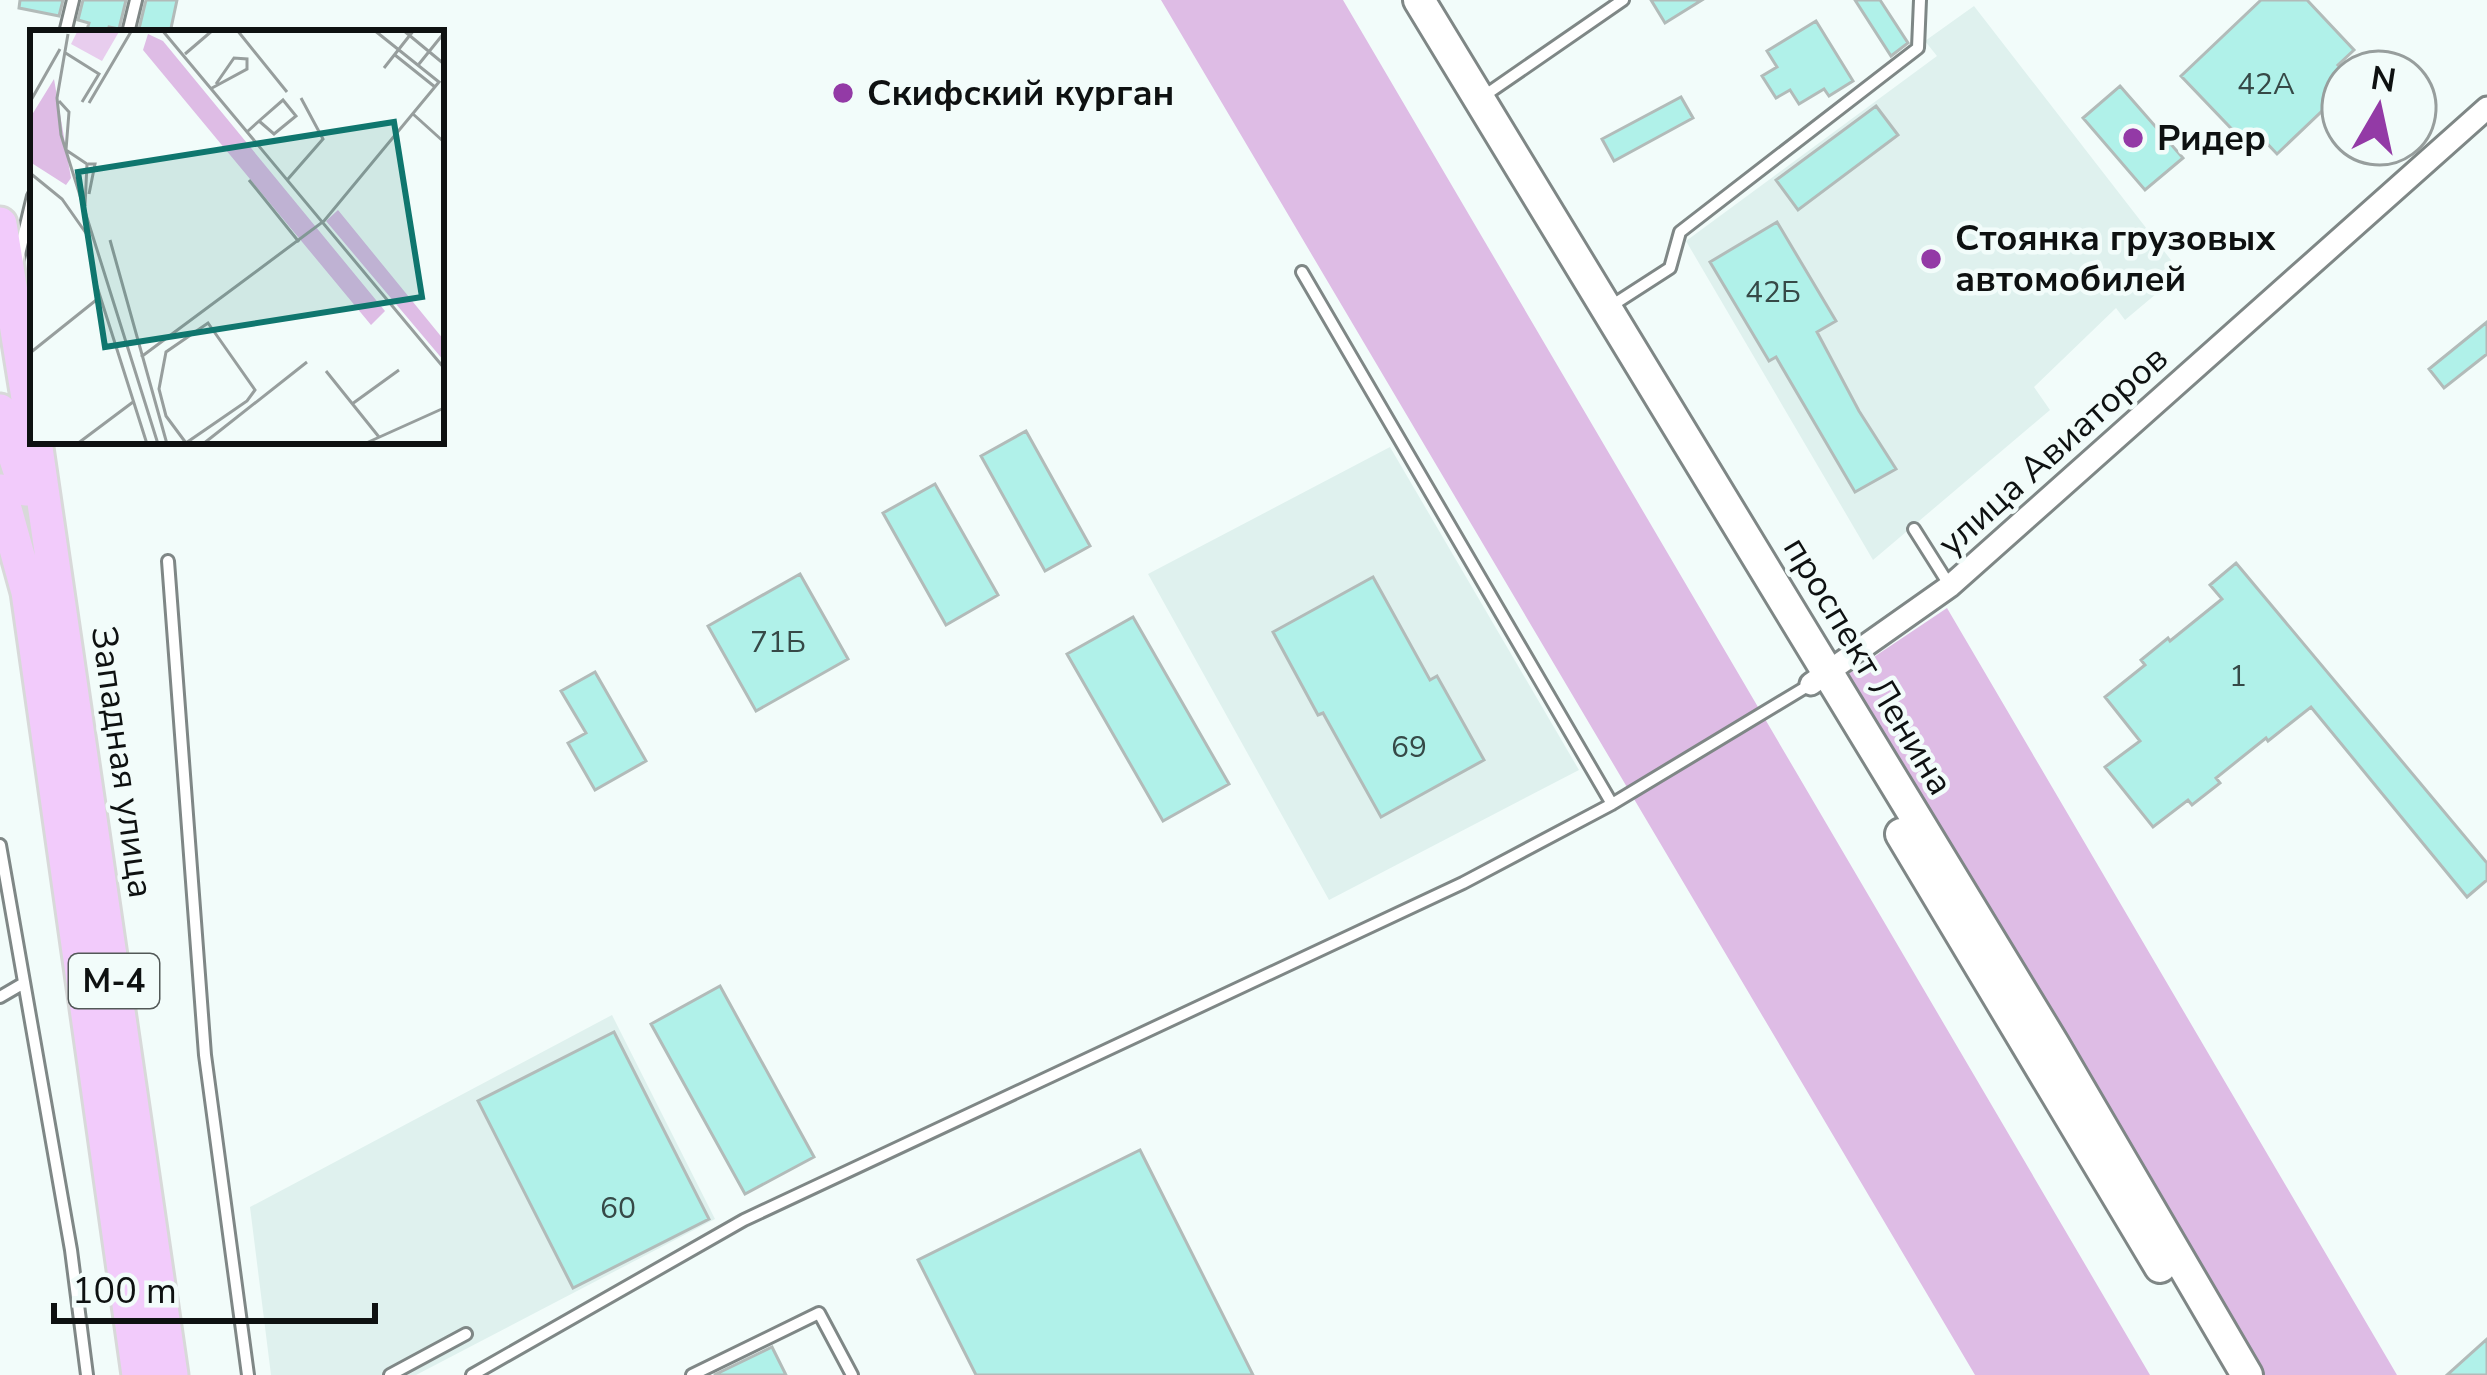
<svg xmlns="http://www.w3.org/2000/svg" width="2487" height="1375" viewBox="0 0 2487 1375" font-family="'Nunito Sans',sans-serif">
<rect width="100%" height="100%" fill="#f2fcfa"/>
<path fill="#dff1ee" d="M1974 6 2181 273 2125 320 2116 308 2034 387 2050 410 1873 560 1686 241 1937 56 1925 41Z
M1390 447 1579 770 1329 900 1148 574Z
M612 1015 715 1219 416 1375H271L250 1207Z"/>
<path fill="#debce5" d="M1161 0H1343L2150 1375H1975Z
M1947 608 2397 1375H2265L1847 675Z"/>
<path fill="#b0f1e9" stroke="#b2bbb9" stroke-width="3" d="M20 0H63L59 16 19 8Z
M83 0H126L119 29 109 27 107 33H86L89 23 78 20Z
M146 0H177L170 33H138Z
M1651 0H1702L1665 23Z
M1855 0H1880L1908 43 1891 56Z
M2261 0H2307L2354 50 2338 65 2343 70V91L2277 154 2259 135 2248 146 2181 76Z
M1816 21 1853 81 1829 96 1824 89 1799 104 1790 90 1776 98 1762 76 1777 67 1767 51Z
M2120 86 2183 158 2145 190 2083 118Z
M1681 97 1693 118 1614 161 1602 139Z
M1876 106 1898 135 1798 210 1776 180Z
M1777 222 1836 321 1817 332 1859 411 1896 469 1855 492 1776 357 1769 361 1710 262Z
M2487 322V354L2444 388 2429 369Z
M1026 431 1090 546 1045 571 981 456Z
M935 484 998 595 946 625 883 513Z
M2236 563 2487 863V880L2467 897 2311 707 2268 741 2266 738 2216 778 2220 783 2192 805 2188 800 2153 827 2105 767 2140 741 2105 697 2145 665 2141 660 2168 638 2170 641 2222 599 2210 585Z
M800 574 848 659 756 711 708 626Z
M1373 577 1430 680 1437 676 1484 760 1381 817 1323 713 1318 715 1273 632Z
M1133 617 1229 784 1163 821 1067 654Z
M595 672 646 761 595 790 568 743 586 733 561 691Z
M720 986 814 1157 745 1194 651 1024Z
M614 1032 709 1219 573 1288 478 1101Z
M1140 1150 1253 1375H976L918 1260Z
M2487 1339V1375H2447Z
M772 1347 786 1375H714Z"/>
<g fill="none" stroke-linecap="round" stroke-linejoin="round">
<defs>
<path id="service" d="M65 33 73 0
M128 33 136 0
M1481 98 1623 0
M17 263 33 196
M1302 272 1612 804
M1608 308 1670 268 1680 232 1918 48 1920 0
M1914 529 1950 586
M168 561 205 1055 248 1375
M0 845 71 1250 87 1375
M0 997 24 983
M390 1375 466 1334
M472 1375 744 1220 1463 883 1612 804 1811 684
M692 1375 819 1313 852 1375"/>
<path id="minor" d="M1811 684 1950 586 2487 108"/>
<path id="secondary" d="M1419 0 2054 1045 2247 1375
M1901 834 2160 1267"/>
<path id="primary" d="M0 224 33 429
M0 411 26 489
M35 441 171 1375
M0 491 28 592 139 1375"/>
</defs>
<use href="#service" stroke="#7f8786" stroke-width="16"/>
<use href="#minor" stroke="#7f8786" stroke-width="27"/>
<use href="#secondary" stroke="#7f8786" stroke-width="36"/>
<use href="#primary" stroke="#d8d9d9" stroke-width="39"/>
<use href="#service" stroke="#fff" stroke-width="10"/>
<use href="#minor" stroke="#fff" stroke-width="21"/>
<use href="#secondary" stroke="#fff" stroke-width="30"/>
<use href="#primary" stroke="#f2cbfb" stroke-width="33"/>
</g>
<g fill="#933aa6" stroke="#f2fcfa" stroke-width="4.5">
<circle cx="843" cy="93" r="12"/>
<circle cx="2133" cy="138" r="12"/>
<circle cx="1931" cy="259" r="12"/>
</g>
<g text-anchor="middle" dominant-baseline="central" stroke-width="9" stroke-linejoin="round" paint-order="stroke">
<g font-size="30" fill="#364947">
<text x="2266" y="84">42А</text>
<text x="1773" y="292">42Б</text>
<text x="778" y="642">71Б</text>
<text x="2238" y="676">1</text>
<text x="1409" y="747">69</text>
<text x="618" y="1208">60</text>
</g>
<rect fill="#f2fcfa" stroke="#525857" stroke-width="3" x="69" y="954" width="90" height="54" rx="9"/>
<g font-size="33" font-weight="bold" fill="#0e1111">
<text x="114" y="981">М-4</text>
</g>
<g font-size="36" font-weight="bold" fill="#0e1111" stroke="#f2fcfa" text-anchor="start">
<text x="867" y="93">Скифский курган</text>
<text x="2157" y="138">Ридер</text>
<text x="1955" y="238">Стоянка грузовых<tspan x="1955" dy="41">автомобилей</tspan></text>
</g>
<g font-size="36" fill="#0e1111" stroke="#f2fcfa">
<text transform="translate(2053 451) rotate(-42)">улица Авиаторов</text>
<text transform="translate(1868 666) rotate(59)">проспект Ленина</text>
<text transform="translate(122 762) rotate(82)">Западная улица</text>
</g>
</g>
<g transform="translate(30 30)">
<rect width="414" height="414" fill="#f2fcfa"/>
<path d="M48 0H90L72 31 41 14Z" fill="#e8cdee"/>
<path d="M118 4 133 11 355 281 341 295 113 20ZM24 49 41 148 36 155 0 132V88ZM308 180 414 310V331L296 191Z" fill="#debce5"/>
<path fill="none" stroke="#979e9d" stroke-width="3" d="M132 0 414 338M207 0 257 62M373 0 414 34M38 4 27 68 31 105 128 414M34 22 69 44 52 72M155 24 183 0M365 25 405 57M389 34 414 3M354 38 384 0M182 58 217 39V29L204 28 186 54M29 71 39 82 36 120 57 134 55 176M0 72 30 19M59 73 102 0M383 84 414 112M218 101 229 91 253 70 266 86 244 104 229 91M58 134H65L59 164M0 143 32 169 58 206M258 149 293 109 271 68M219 150 269 212M80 210 137 414M63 244 117 414M0 323 70 267M111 327 294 191 409 52 344 0M296 341 349 407M322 374 369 340M47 414 103 372M155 414 156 413 217 371 225 360 178 293 136 322 129 359 136 386 156 413M173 414 277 332M334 414 414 378"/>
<path fill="#0f766e" fill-opacity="0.15" stroke="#0f766e" stroke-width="6" d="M364 92 392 267 75 317 48 142Z"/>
<rect width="414" height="414" fill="none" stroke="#0e1111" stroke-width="6"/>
</g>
<g transform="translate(2379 108) rotate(9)"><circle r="57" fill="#f2fcfa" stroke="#979e9d" stroke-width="3"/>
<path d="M0-9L21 45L0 30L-21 45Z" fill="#933aa6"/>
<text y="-18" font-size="33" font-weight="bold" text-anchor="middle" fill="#0e1111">N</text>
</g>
<path d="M54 1303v18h321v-18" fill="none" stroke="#0e1111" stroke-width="6"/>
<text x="72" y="1303" font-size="36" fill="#0e1111" stroke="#f2fcfa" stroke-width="9" paint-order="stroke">100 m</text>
</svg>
